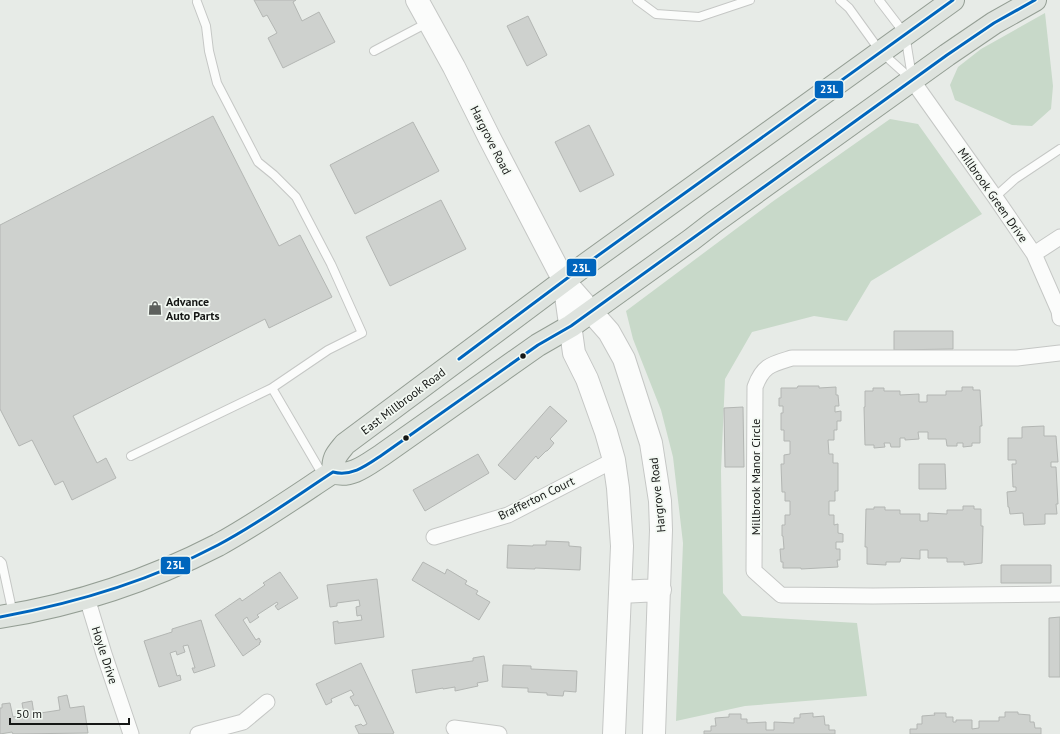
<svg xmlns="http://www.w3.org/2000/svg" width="1060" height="734" viewBox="0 0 1060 734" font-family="'PT Sans',sans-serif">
<rect width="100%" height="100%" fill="#e7ebe7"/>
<path fill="#c8d9c9" d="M1045 13 1053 86 1051 109 1032 126 1012 125 955 100 950 85 958 67 981 49Z
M890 119 918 124 982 214 871 281 847 321 814 316 752 332 725 379 721 471 723 593 742 616 857 623 867 696 745 706 676 721 683 543 673 457 661 410 633 339 626 311 772 202Z"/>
<path fill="#ced1ce" stroke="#b3b6b3" d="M254 0H296L293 2 302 21 319 12 335 42 283 68 268 38 277 33 267 15 263 17Z
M528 16 547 55 527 66 507 26Z
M213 116 279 246 300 235 332 297 269 328 265 319 73 416 97 463 106 458 116 478 72 500 63 481 55 485 32 440 19 446 0 409V225Z
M413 122 439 171 355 214 330 165Z
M589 125 614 175 580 192 555 142Z
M441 200 466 249 390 286 366 237Z
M894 331H953V349L894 350Z
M798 386H819V388L836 387V395H838L839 406H835V412L841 411V421H837V430H834V440H828L829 454H833V463H838V491H835V501H829V515H834V525L838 524V533L843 534V542H836V549H840V560H837L838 567 801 569V568H783V562H781L780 549H784L783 536H782V525H785V515H790V501H785V492H782L781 464H784V455L790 454V441H784V430H781V413H783V406H779V398H781V388H797Z
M962 387H973V390H980L982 426H980V443H972V446L963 447V443H957V446H947L946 439H928V432H918L919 439 905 440V438H900V447H891L890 443H884L885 447 874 448V445H865L864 407H865V391H873V388H884V391H900V395L919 394V402H927V395H946V391H962Z
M550 406 567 421 550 439 554 443 550 448 547 451H546L538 459 536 456 515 480 498 465Z
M743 407 744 467H725L724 408Z
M1044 426V436H1056L1058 462H1051V467H1056L1058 504H1056L1057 514H1045V524L1024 525 1023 513 1010 514 1009 507H1008L1007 492 1016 491V487H1013L1012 464H1016V460H1008V438H1022V427Z
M478 454 489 473 425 511 413 490Z
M919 464H945L946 489H919Z
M963 506H974V509H981V526H983L982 563 964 565V562H947V558H928V550H920V559L901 558 900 562H886V565L867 564V547H865L866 509H874V507H885V510H900V514H920V521H928V513L947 514V510H963Z
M546 541 569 542V546L581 547 580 570 535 568V569L507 568 508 545 533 546V545H546Z
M423 562 445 574 447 569 467 581 465 584 478 591 476 594 490 602 479 620 412 580Z
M1001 565H1051V583H1001Z
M280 572 298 598 278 610 275 606 278 604 277 602 257 615 259 617 250 623 247 617 243 620 256 640 259 638 261 642 259 643 260 644 243 656 215 615 240 598 242 601 265 585 263 583Z
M377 579 384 637 335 644 333 622 338 621V623L362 620 361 615 357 616 356 607 360 606 359 600 337 603V606L330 607 327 585Z
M1060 617V677H1049V618Z
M201 620 215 666 194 673 192 668H195L188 645 183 646 185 652 177 655 176 651 170 653 177 676 180 675 181 680 159 687 144 641 172 632V629Z
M484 656 488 681 477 683 478 686 455 691V687L443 689V688L416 693 412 670 472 661H473V658Z
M361 663 394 733 392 734H359L355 726 361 724 363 726 367 724 358 705 355 706 350 697 354 695 351 690 331 699 332 702 326 705 316 684Z
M503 665 531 666V669L577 671 576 692 564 691 563 696 547 695V693L528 692V688H526L502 687Z
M67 695 70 708 84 706 88 733 13 734 12 732 0 734V708H2V704L10 703 13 717 24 715 22 703 32 701 34 714 60 710 58 697Z
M1005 712H1018V714L1030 715V722H1034L1035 728H1041V734H910V729H917V724H922V716L935 715 934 713H946V717H953V722H956V720H972V729L979 728V721H999V717H1005Z
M813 713V717L824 716 825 725H829V730H835V734H704V731H711V726H716L715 718 729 717V714H741V719H747V723L766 722V730H774V722L794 723V718H800V714Z"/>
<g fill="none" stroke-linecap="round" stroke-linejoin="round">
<defs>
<path id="lane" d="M637 0 656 14 699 17 750 0
M840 0 849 8 880 51 911 79
M879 0 905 34 912 77
M197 2 206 26 209 51 217 83 258 162 274 175 296 197 331 264 362 333 328 350 272 388 324 477
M374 51 429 22
M995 197 1015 179 1060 149
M131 456 272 388
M0 561 2 563 13 614"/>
<path id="street" d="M912 80 995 197 1034 254 1059 311 1060 318
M1034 254 1060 237
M1060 353 1017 358H792C772 364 763 365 755 387L754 571 781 595 873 596 1060 594
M434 537 508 515 614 460
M87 598 104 654 131 734
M454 728 499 734
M198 734 243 722 267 702"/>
<path id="secondary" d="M417 0 454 67 489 137 564 281 609 332 624 359 651 443 660 501 661 530 654 734
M564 281 574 353 587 379 606 432 614 460 618 488 622 546 614 734
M620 592 660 590"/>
<path id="primary" d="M333 472C350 479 368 464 382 455L538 345 571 326 691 240 713 223 947 55 994 23 1035 0
M333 472C333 457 336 455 345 444L589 262 953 0
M0 617C75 605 150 580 218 545 258 523 295 497 333 472"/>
</defs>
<use href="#lane" stroke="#c5c7c5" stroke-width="10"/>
<use href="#street" stroke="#c5c7c5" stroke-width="17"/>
<use href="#secondary" stroke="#c5c7c5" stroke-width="24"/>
<use href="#primary" stroke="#949e94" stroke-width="24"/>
<use href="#lane" stroke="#fbfcfb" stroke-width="8"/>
<use href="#street" stroke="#fbfcfb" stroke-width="15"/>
<use href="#secondary" stroke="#fbfcfb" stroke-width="22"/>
<use href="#primary" stroke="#dee3de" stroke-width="22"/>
<defs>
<path id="bus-1" d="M459 359 589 262 953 0
M333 472C352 477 367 465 382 455L538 345 571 326 947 55 994 23 1035 0
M0 617C76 603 150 581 218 545 258 524 295 497 333 472"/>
</defs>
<use href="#bus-1" stroke="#f3f9f3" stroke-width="6"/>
<use href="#bus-1" stroke="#0065bd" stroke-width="3"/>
</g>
<defs>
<symbol id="shop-bare" viewBox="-9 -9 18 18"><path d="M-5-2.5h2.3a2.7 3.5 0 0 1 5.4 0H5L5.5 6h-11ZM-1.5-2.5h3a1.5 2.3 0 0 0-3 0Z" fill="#5e615e" stroke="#f3f9f3" stroke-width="2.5" paint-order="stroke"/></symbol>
</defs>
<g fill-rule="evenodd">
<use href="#shop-bare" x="145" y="298" width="20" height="20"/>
</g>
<g fill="#151715" stroke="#f3f9f3" stroke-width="1.5">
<circle cx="523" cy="356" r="3.5"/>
<circle cx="406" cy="438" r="3.5"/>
</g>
<g text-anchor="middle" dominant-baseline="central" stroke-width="3.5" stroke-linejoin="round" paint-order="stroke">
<g font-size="12" fill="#151715" stroke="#f3f9f3">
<text transform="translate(491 140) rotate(63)">Hargrove Road</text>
<text transform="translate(993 195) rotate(55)">Millbrook Green Drive</text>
<text transform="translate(403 401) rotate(-37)">East Millbrook Road</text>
<text transform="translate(755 477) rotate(-90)">Millbrook Manor Circle</text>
<text transform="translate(657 495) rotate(-96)">Hargrove Road</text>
<text transform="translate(536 498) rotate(-26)">Brafferton Court</text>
<text transform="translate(105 655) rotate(72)">Hoyle Drive</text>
</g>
<g font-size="12" font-weight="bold" fill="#151715" stroke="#f3f9f3" text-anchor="start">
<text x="166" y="301">Advance<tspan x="166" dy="14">Auto Parts</tspan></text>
</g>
</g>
<g stroke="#f3f9f3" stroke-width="1.5">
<rect x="814" y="80" width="30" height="19" rx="4" fill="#0065bd"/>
<rect x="566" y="258" width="31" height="19" rx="4" fill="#0065bd"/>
<rect x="160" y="556" width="31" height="19" rx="4" fill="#0065bd"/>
</g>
<g font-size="11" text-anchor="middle" font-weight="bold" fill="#fff">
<text x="829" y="93">23L</text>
<text x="581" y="272">23L</text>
<text x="175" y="569">23L</text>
</g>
<path d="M10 718v6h119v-6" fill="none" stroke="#151715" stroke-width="2"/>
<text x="16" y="718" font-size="12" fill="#151715" stroke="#f3f9f3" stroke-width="3" paint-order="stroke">50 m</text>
</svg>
